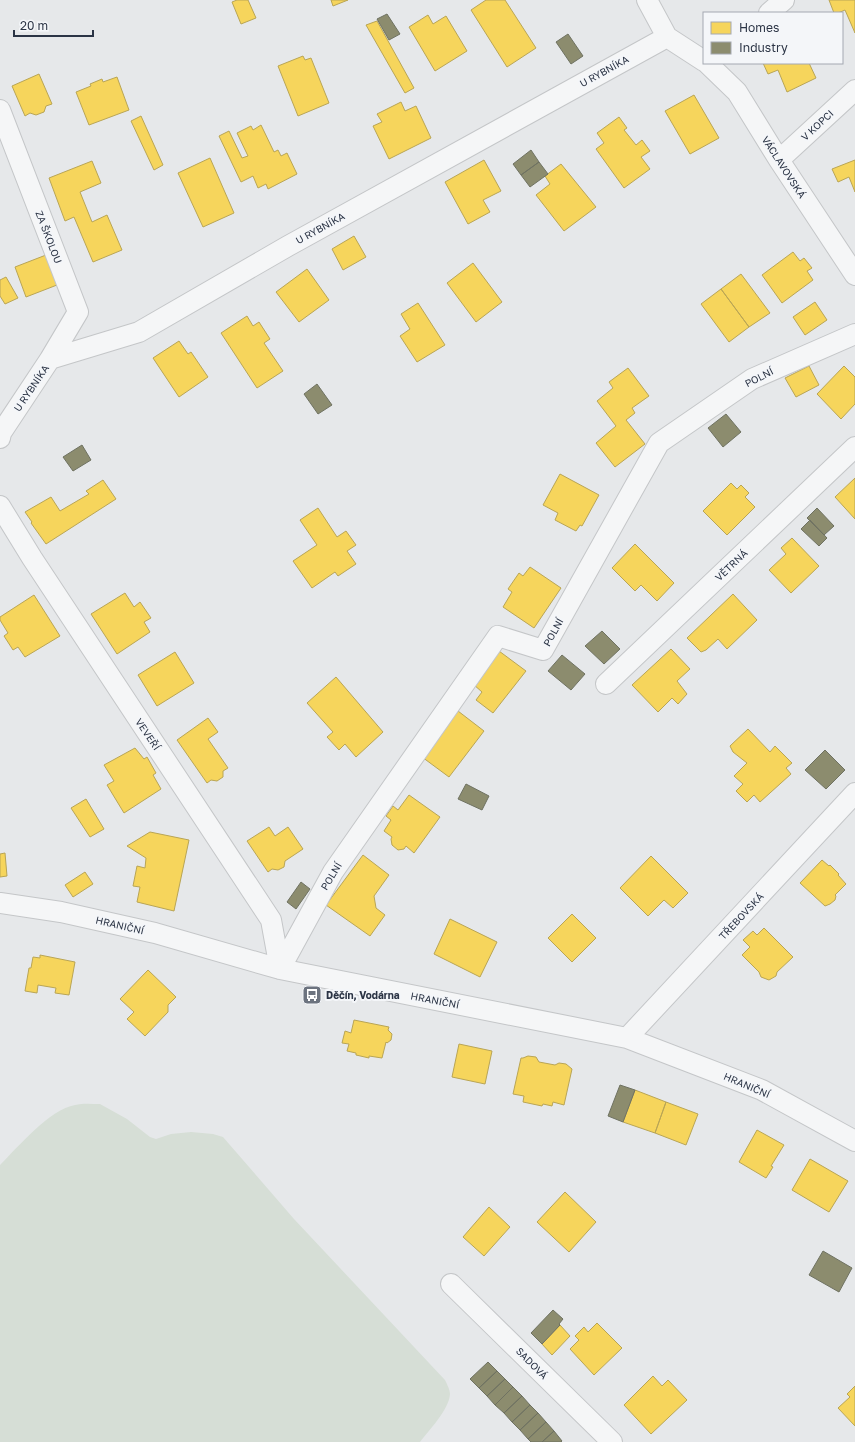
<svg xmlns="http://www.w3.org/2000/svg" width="855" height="1442" viewBox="0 0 855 1442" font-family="'Golos Text',sans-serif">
<rect width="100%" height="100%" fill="#e6e8ea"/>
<path fill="#d6ded6" d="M100 1104 127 1119 150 1137 156 1139 171 1134 191 1132 213 1134 223 1137 294 1219 445 1380C447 1384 450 1390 450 1394 449 1410 429 1430 420 1442H0V1165C18 1147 50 1109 75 1105 83 1103 92 1104 100 1104Z"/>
<path fill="#f6d55c" stroke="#b9a555" d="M237 0H248L256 18 241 24 232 2Z
M331 0H348L333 6Z
M486 0H505L536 48 507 67 471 10Z
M829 0H855V33L845 10 838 13H834Z
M428 15 433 24 446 16 467 51 435 71 409 27Z
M377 21 414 88 405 93 366 25Z
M303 56 305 60 311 58 329 103 298 116 278 66Z
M763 63H809L816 78 787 92 778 70 768 74Z
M39 74 52 104 46 106 44 112 36 115 30 113 25 116 12 86Z
M117 77 129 110 89 125 76 92 91 86 90 84 102 79 103 82Z
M694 95 719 138 690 154 665 111Z
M401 102 405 111 416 106 431 138 389 159 373 126 382 122 377 114Z
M141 116 163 165 154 170 131 121Z
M619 117 627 128 624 130 636 145 642 140 650 151 641 157 650 169 624 188 596 149 604 143 597 133Z
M261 125 274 152 278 150 281 156 287 153 297 174 268 189 266 184 258 188 253 176 241 182 219 136 229 131 242 158 248 156 237 133 251 126 253 130Z
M210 158 234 213 203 227 178 173Z
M484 160 501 191 483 200 490 212 468 224 445 182Z
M855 160V192L849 177 838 182 832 169Z
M92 161 101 183 80 192 92 222 107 215 122 250 93 262 74 217 65 221 49 178Z
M561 164 596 207 564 231 536 195 550 184 545 176Z
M354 236 366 257 343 270 332 249Z
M793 252 800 261 804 258 812 268 807 271 813 280 782 303 762 275Z
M46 255 57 285 26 297 15 267Z
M473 263 502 302 476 322 447 283Z
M307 269 329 300 299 322 276 292Z
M741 274 770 313 749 327 721 289Z
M6 277 18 298 5 304 0 296V280Z
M721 289 749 327 729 342 701 304Z
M815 302 827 320 805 335 793 317Z
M418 303 445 345 417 362 400 336 410 329 401 314Z
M247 316 253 326 259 322 270 339 264 343 283 371 257 388 221 333Z
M179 341 188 354 191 352 208 377 179 397 153 358Z
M809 366 819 385 796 397 785 378Z
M844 366 855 377V404L841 419 817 394Z
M628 368 649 396 632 408 635 413 626 420 645 444 615 467 596 443 616 426 597 401 613 388 609 382Z
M560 474 599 495 582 526 580 525 576 531 555 520 558 513 543 505Z
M855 478V519L835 497Z
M103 480 116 499 46 544 31 523 32 522 25 512 51 497 60 511 89 494 86 491Z
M731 483 737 489 741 485 749 493 745 497 755 507 727 535 703 511Z
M318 508 337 537 346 531 356 545 347 551 356 564 338 576 335 572 312 588 293 561 317 545 300 520Z
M792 538 819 566 791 593 769 570 786 554 781 548Z
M635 544 674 583 657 601 641 585 635 591 612 568Z
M530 567 561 588 534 628 503 607 512 592 508 589 519 573 523 576Z
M125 593 134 607 140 602 151 618 144 622 150 632 117 654 91 614Z
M733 594 757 620 727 649 718 639 706 650 701 652 687 638Z
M34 595 60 636 25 657 18 647 13 650 4 636 8 633 0 620V617Z
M671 649 690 669 677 681 687 694 678 704 672 698 658 712 632 685Z
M499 651 526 671 493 713 476 700 482 692 473 684Z
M175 652 194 683 157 706 138 675Z
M336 677 383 732 356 757 345 744 339 750 327 737 333 732 307 703Z
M458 711 484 731 449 777 422 757Z
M208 718 218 732 208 739 228 768 223 771V777L217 781 211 780 207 783 177 740Z
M748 729 770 752 775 746 792 763 786 768 791 774 760 802 754 795 747 802 736 791 743 784 734 776 747 763 733 752 730 746Z
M135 748 144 759 147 757 156 773 153 775 161 789 124 813 107 785 114 781 104 765Z
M409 795 440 817 414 853 406 846 404 849 398 850 392 845 391 839 392 837 384 831 391 820 386 816 393 806 398 810Z
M86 799 104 829 90 837 71 808Z
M269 827 275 836 288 827 303 849 285 861 284 867 278 870 272 869 268 872 247 841Z
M150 832 189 840 174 911 137 902 140 887 133 886 137 866 145 868 146 858 127 846Z
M5 853 7 876 0 877V854Z
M363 855 389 875 374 896 376 908 385 915 370 936 326 905Z
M651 856 688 893 673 908 664 900 648 916 620 888Z
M822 860 829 866 830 865 839 874 838 875 846 884 835 895 836 896 835 900 830 904 825 906 800 883Z
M85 872 93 884 73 897 65 885Z
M572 914 596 938 572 962 548 938Z
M450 919 497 942 480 977 434 954Z
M764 928 793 957 777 972 776 976 769 980 761 977 759 972 742 955 750 947 743 940 753 931 757 935Z
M40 955 75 962 69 995 55 993 56 988 38 985 37 993 25 991 29 968H31L33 957 40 958Z
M148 970 176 997 168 1005V1012L145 1036 127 1019 134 1012 120 999Z
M354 1020 389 1027 388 1030 392 1034 391 1040 387 1043 386 1042 382 1058 369 1056V1058L356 1055V1053L347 1051 349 1044 342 1043 345 1031 351 1033Z
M459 1044 492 1051 485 1084 452 1077Z
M528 1056 536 1057 539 1062 555 1065 559 1063 566 1064 572 1069 564 1105 553 1102 552 1106 543 1104 542 1106 523 1102 524 1096 513 1094 521 1058H523Z
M635 1090 666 1102 655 1133 623 1122Z
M666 1102 698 1114 686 1145 655 1133Z
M757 1130 784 1145 771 1166 773 1167 766 1178 739 1162Z
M810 1159 848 1181 829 1212 792 1190Z
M565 1192 596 1222 569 1252 537 1222Z
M489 1207 510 1227 484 1256 463 1237Z
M597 1323 622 1348 594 1375 570 1349 579 1340 575 1336 584 1327 588 1332Z
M560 1325 570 1336 552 1355 542 1344Z
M653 1376 662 1386 668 1380 687 1400 651 1434 624 1405Z
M855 1386V1426L838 1408 850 1397 847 1394Z"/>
<path fill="#8c8c6e" stroke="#6f7262" d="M387 14 400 34 389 40 377 19Z
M568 34 583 56 571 64 556 42Z
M531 150 539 162 521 175 513 164Z
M539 162 548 174 530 187 521 175Z
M317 384 332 405 318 414 304 394Z
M726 414 741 432 723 447 708 428Z
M82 445 91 460 73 471 63 457Z
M817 508 834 526 824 535 807 518Z
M810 520 827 538 819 546 801 529Z
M602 631 620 649 604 664 585 646Z
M562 655 585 674 571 690 548 671Z
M825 750 845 770 826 789 805 770Z
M466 784 489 796 482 810 458 799Z
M301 882 310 889 296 909 287 902Z
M620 1085 635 1090 623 1122 608 1116Z
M823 1251 852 1268 839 1292 809 1275Z
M553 1310 563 1319 559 1324 560 1325 542 1344 531 1333Z
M488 1362 497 1371 479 1388 470 1379Z
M497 1371 505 1379 487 1396 479 1388Z
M505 1379 513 1387 495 1405 487 1396Z
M513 1387 522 1396 504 1413 495 1405Z
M522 1396 530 1405 512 1422 504 1413Z
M530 1405 538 1413 520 1430 512 1422Z
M538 1413 546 1422 528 1439 520 1430Z
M546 1422 554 1431 542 1442H531L528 1439Z
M554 1431 562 1441 561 1442H542Z"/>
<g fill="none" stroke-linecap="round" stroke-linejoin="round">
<defs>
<path id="street" d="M647 0 667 37 704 61
M769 13 784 0
M707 63 737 92 779 160 855 275
M0 110 78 312 50 359
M779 160 855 90
M0 438 1 433 50 359 139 332 288 246 667 37
M0 506 32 558 271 920 280 969
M606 684 855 447
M0 903 61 912 155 933 280 969 627 1038 762 1090 855 1141
M280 969 333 872 498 636 543 650 659 443 752 379 855 334
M627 1038 855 793
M451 1284 612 1442"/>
</defs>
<use href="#street" stroke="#c4c6c8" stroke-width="22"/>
<use href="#street" stroke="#f5f6f7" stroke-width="20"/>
</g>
<defs>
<symbol id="bus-square" viewBox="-11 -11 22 22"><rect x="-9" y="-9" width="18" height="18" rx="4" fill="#6c737f" stroke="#f4f6f9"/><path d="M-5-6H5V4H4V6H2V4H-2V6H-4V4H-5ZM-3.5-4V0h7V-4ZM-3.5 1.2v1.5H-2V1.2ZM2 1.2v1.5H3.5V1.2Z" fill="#fff"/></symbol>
</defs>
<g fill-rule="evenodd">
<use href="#bus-square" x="301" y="984" width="22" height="22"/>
</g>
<g text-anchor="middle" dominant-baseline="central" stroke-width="4" stroke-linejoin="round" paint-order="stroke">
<g font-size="10" fill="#2b3445" stroke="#f4f6f9">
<text transform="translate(604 71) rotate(-29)">U RYBNÍKA</text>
<text transform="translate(817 125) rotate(-43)">V KOPCI</text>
<text transform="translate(784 167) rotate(57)">VÁCLAVOVSKÁ</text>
<text transform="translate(320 228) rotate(-29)">U RYBNÍKA</text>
<text transform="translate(49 237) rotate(69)">ZA ŠKOLOU</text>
<text transform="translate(759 377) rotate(-27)">POLNÍ</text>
<text transform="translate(31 388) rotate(-56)">U RYBNÍKA</text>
<text transform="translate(731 565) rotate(-44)">VĚTRNÁ</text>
<text transform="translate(553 632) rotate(-61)">POLNÍ</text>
<text transform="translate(148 734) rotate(56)">VEVEŘÍ</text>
<text transform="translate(331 876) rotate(-59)">POLNÍ</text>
<text transform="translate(741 916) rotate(-47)">TŘEBOVSKÁ</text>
<text transform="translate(120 925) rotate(13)">HRANIČNÍ</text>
<text transform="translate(435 1000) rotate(11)">HRANIČNÍ</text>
<text transform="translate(747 1085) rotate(23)">HRANIČNÍ</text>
<text transform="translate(532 1363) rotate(45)">SADOVÁ</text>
</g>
<g font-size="10" font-weight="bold" fill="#2b3445" stroke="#f4f6f9" text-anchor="start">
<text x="326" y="995">Děčín, Vodárna</text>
</g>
</g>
<rect x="703" y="12" width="140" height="52" fill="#f4f6f9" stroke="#a4a8b1"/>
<rect x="711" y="22" width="20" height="12" fill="#f6d55c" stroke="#a4a8b1"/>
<text x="739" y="32" font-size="12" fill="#2b3445">Homes</text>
<rect x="711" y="42" width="20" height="12" fill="#8c8c6e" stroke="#a4a8b1"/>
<text x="739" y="52" font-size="12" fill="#2b3445">Industry</text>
<path d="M14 30v6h79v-6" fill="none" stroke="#2b3445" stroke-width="2"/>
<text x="20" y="30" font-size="12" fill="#2b3445" stroke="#f4f6f9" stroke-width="3" paint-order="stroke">20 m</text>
</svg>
